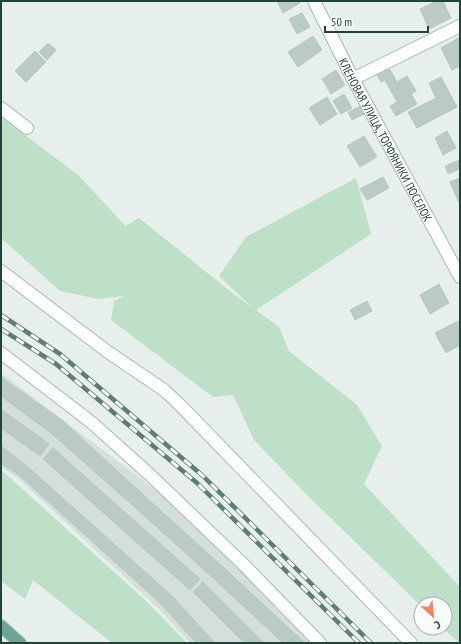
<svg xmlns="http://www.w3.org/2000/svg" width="461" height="644" viewBox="0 0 461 644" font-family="'PT Sans Narrow',sans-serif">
<rect width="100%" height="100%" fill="#e6efeb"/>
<path fill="#d4dfda" d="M1 373 161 494 314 643H190L159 609 19 479 1 467Z"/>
<path fill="#bfe0c8" d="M1 117 78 175 111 210 125 226 139 218 235 295 252 307 219 276 246 237 356 178 371 234 256 310 279 327 289 351 357 405 382 446 364 484 460 587V643H459L443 628H445V604H421V606L305 493 254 440 233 395 213 397 111 320 114 301 124 296 98 299 60 291 1 238Z
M1 470 8 476 145 600 187 643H112L33 580 25 599 1 581Z"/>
<path fill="#bbcac4" stroke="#b8c9c2" d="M277 1H299L300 3 283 13Z
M437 1H443L451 18 429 29 420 9Z
M302 13 310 27 297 34 289 19Z
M313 36 322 50 298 67 288 52Z
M460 37V66L452 70 441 48Z
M48 43 56 50 47 60 39 52Z
M35 51 46 62 26 82 15 71Z
M388 66 397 82 407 76 416 91 411 94 417 104 396 116 390 106 397 102 385 80 381 82 376 73Z
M336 70 345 85 331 94 322 79Z
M441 77 457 107 417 128 408 112 436 98 429 83Z
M344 94 352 108 341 114 333 101Z
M327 97 337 114 320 125 309 108Z
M360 106 364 114 352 120 348 112Z
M447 131 456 148 443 155 435 138Z
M364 136 377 157 360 167 347 146Z
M460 160V169L448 174 445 166Z
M383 177 389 188 367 200 360 189Z
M460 178V205L450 182Z
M439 284 449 303 430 314 420 295Z
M367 301 372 311 355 320 350 310Z
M458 321 460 325V345L446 353 435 333Z
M1 377 63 421 149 500 139 511 52 434 1 396Z
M1 409 49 444 40 456 1 428Z
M1 446 27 466 171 595 215 643H196L161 604 20 476 1 463Z
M53 448 200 579 190 590 43 459Z
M149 500 223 567 213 578 139 511Z
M223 567 305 643H283L213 578Z
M203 582 264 643H244L193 592Z"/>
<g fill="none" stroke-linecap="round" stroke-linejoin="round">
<defs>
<g id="minor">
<path id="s1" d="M314 1 353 79 460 277"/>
<path d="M353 79 460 26"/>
<path d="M1 108 27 128"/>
<path d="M1 271 108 352 164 390 181 406 411 643"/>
<path d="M1 353 91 422 149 474 242 563 320 643"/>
</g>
<path id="major" d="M1 626 20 643"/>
</defs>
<use href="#minor" stroke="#a8b8b2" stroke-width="14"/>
<use href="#major" stroke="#c2cac8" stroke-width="14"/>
<use href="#minor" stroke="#fff" stroke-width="12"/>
<use href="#major" stroke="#6aa596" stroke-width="12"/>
<defs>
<path id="rail" d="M1 315 60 354 203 476 371 643
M1 329 56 364 197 483 359 643"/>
</defs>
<use href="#rail" stroke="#5f7d75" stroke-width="4.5"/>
<use href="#rail" stroke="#f7fbf9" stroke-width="3" stroke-dasharray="9" stroke-linecap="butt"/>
</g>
<g text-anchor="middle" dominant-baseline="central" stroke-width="4" stroke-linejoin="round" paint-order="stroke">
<g font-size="12" fill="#24423a" stroke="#f7fbf9">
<text stroke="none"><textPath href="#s1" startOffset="156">КЛЕНОВАЯ УЛИЦА, ТОРФЯНИКИ ПОСЕЛОК</textPath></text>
</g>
</g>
<rect width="461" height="644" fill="none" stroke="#24423a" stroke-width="4"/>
<g transform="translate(433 616) rotate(153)"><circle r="19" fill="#f7fbf9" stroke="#a3b1ad"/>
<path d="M0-3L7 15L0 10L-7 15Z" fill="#f4845f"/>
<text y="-6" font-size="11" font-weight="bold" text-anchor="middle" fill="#24423a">С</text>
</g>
<path d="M325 26v6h103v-6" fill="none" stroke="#24423a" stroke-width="2"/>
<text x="331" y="26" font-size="12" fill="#24423a" stroke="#f7fbf9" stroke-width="3" paint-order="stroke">50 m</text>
</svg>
